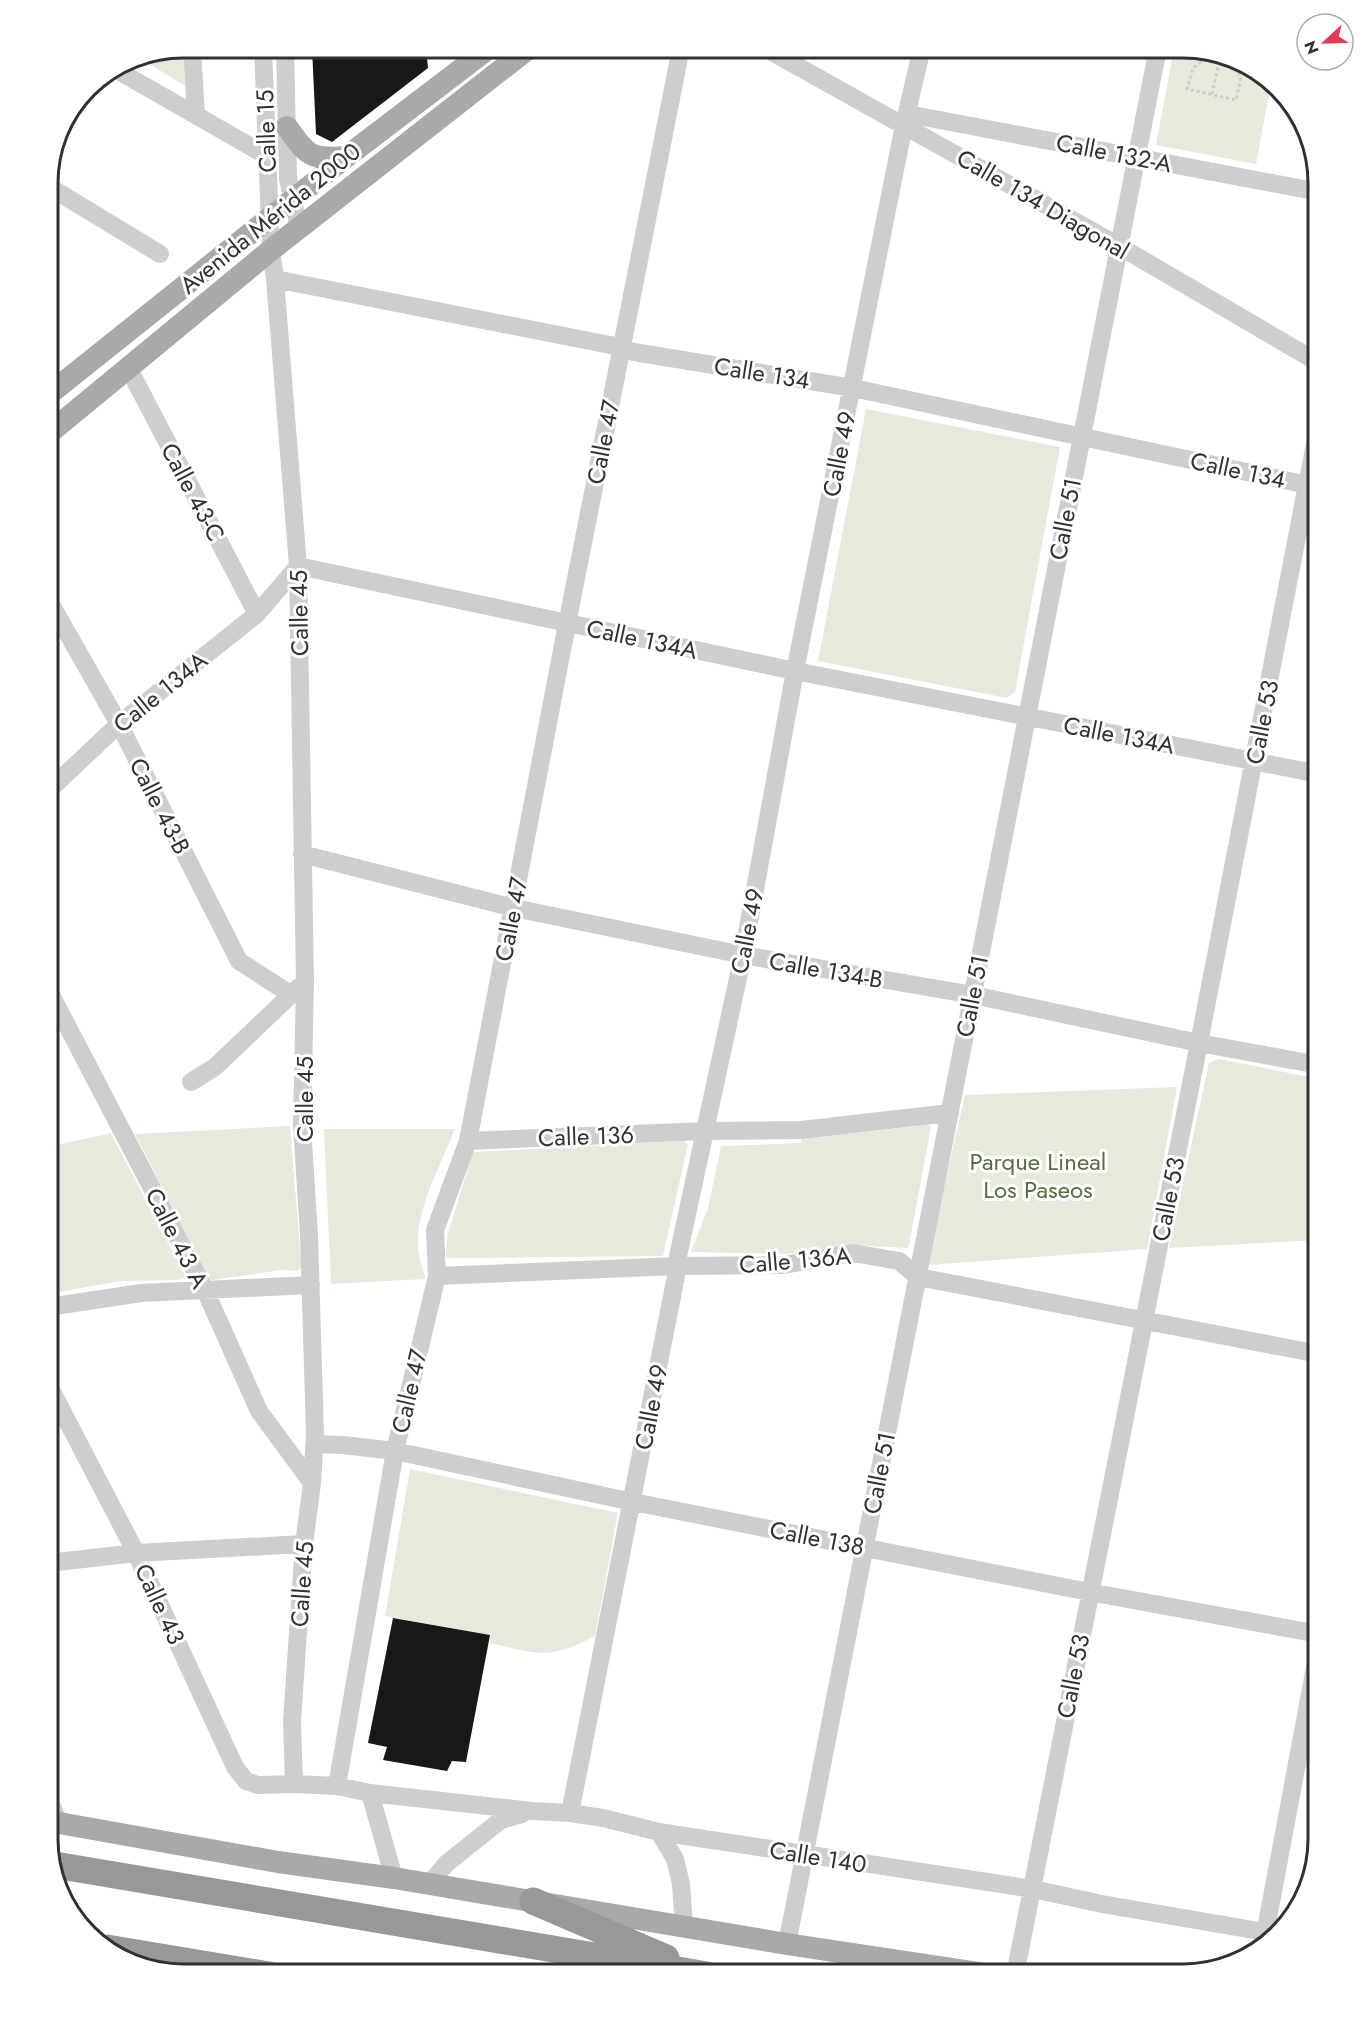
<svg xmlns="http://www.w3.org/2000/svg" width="1367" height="2023" viewBox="0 0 1367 2023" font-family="Jost,sans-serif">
<rect width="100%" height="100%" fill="#fff"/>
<path fill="#e5eadd" d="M183 48 185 86 138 57Z
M1174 48H1192L1258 71 1271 84 1256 164 1156 145Z
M866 409 1060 447 1015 692 1007 698 818 661Z
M1219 1059 1319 1079V1240L1169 1248 1209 1063Z
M1177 1087 1147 1249 928 1265 927 1261 965 1095Z
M929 1125 931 1127 909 1245 907 1248 851 1245 786 1254 691 1252 708 1208 721 1146 801 1143V1139Z
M290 1126 301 1261 303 1267 297 1271 281 1270 213 1280 209 1279 135 1134Z
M324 1129H455C442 1162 422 1198 418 1234 416 1249 421 1265 426 1279L331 1284Z
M111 1133 185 1275 184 1278 178 1280 121 1281 48 1294V1147Z
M683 1141 688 1144 663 1256 447 1258 446 1256 447 1237 473 1152Z
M410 1469 618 1513 595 1636C549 1660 538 1654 490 1643V1635L385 1616Z"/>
<path fill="#181818" d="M312 48H426L428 68 332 142 316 134Z
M393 1618 490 1635 466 1762 452 1761 447 1771 383 1760 387 1747 368 1743Z"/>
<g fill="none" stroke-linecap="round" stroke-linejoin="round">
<path stroke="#cbcbcb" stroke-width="3" stroke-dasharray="3 3" stroke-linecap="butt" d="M1211 55 1193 68 1187 89 1236 100 1241 77 1232 62
M1212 94 1220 58"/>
<path stroke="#cecece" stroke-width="18" d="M192 48 196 115
M263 48 271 250 275 279 298 566 305 982 302 1126 309 1235 315 1434 312 1483 304 1544 292 1721 294 1784 337 1786 370 1793 394 1878
M285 48 288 179 299 228
M765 48 1119 246 1319 363
M115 69 267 156
M908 114 1319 192
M48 186 160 254
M275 279 610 345 634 352 853 388 1317 487
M129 369 257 614
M298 566 795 671 1319 774
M48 599 119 724 239 961 290 994
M48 791 119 724 257 614 298 566
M302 854 514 908 743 955 973 995 1199 1043 1319 1065
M48 989 205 1290 259 1411 312 1483
M191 1082 215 1067 299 987
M468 1141 705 1131 801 1130 950 1113
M437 1276 678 1266 783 1265 853 1253 899 1261 918 1277 1319 1354
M48 1307 141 1293 311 1285
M48 1384 136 1553 235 1767 246 1781 258 1785 294 1784
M315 1444 343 1445 395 1451 633 1502 1089 1592 1319 1634
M48 1563 136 1553 304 1544
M337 1786 395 1451 437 1276 435 1230 468 1141 567 624 681 48
M370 1793 532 1811 570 1813 603 1818 659 1832 1033 1889 1102 1904 1265 1932
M48 1797 59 1823
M570 1813 678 1266V1256L743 955 795 671 904 125 922 48
M659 1832 675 1859 681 1884 684 1927
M429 1884 447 1863 501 1820 522 1814
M787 1944 1158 48
M1263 1945 1319 1646
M1015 1975 1199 1043 1319 423"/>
<path stroke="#a9a9a9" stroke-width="22" d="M287 127C307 155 310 160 346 157
M48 395 346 157 489 48
M48 434 271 250 529 48
M48 1821 278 1862 394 1878 787 1944 991 1975"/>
<path stroke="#989898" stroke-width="27" d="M55 1865 707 1975
M533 1901 666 1958
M107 1948 269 1975"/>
</g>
<g text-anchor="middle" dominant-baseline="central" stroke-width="6" stroke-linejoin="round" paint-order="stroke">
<g font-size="24" fill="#313131" stroke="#fff">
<text transform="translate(266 131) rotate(-92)">Calle 15</text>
<text transform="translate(1114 153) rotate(11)">Calle 132-A</text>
<text transform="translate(1043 204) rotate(30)">Calle 134 Diagonal</text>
<text transform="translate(270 218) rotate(-39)">Avenida Mérida 2000</text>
<text transform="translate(762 373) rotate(9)">Calle 134</text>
<text transform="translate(603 442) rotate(-79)">Calle 47</text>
<text transform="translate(839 454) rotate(-79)">Calle 49</text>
<text transform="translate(1238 470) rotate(12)">Calle 134</text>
<text transform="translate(193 492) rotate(62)">Calle 43-C</text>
<text transform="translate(1065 519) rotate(-79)">Calle 51</text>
<text transform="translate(299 613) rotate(-91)">Calle 45</text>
<text transform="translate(642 639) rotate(12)">Calle 134A</text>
<text transform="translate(160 692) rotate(-39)">Calle 134A</text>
<text transform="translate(1262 722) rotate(-79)">Calle 53</text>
<text transform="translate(1119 735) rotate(11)">Calle 134A</text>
<text transform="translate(160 806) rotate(63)">Calle 43-B</text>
<text transform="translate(511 919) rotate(-79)">Calle 47</text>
<text transform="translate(747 931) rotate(-79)">Calle 49</text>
<text transform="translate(826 970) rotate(10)">Calle 134-B</text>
<text transform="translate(972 996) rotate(-79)">Calle 51</text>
<text transform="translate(304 1099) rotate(-90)">Calle 45</text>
<text transform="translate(586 1136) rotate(-2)">Calle 136</text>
<text transform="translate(1168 1199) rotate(-79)">Calle 53</text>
<text transform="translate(177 1238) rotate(63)">Calle 43 A</text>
<text transform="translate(795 1260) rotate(-5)">Calle 136A</text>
<text transform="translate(409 1391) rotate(-77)">Calle 47</text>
<text transform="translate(651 1407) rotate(-79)">Calle 49</text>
<text transform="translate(879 1473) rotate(-79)">Calle 51</text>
<text transform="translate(817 1538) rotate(11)">Calle 138</text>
<text transform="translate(302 1584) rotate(-86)">Calle 45</text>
<text transform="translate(160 1604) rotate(65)">Calle 43</text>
<text transform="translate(1073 1676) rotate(-79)">Calle 53</text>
<text transform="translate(818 1857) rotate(9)">Calle 140</text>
</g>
<g font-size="24" fill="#586d3f" stroke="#fff">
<text x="1038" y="1161">Parque Lineal<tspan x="1038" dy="28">Los Paseos</tspan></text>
</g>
</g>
<path d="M0 0H1367V2023H0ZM183 58H1183A125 125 0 0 1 1308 183V1839A125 125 0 0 1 1183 1964H183A125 125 0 0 1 58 1839V183A125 125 0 0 1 183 58Z" fill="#fff" fill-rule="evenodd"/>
<path fill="none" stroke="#313131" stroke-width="3" d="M183 58H1183A125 125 0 0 1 1308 183V1839A125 125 0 0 1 1183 1964H183A125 125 0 0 1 58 1839V183A125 125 0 0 1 183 58Z"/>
<g transform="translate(1325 42) rotate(248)"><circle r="28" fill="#ffffff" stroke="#adadad" stroke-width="1.5"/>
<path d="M0-4.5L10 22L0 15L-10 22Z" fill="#e13b56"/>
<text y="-9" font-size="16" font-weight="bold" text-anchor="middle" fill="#313131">N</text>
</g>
</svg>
